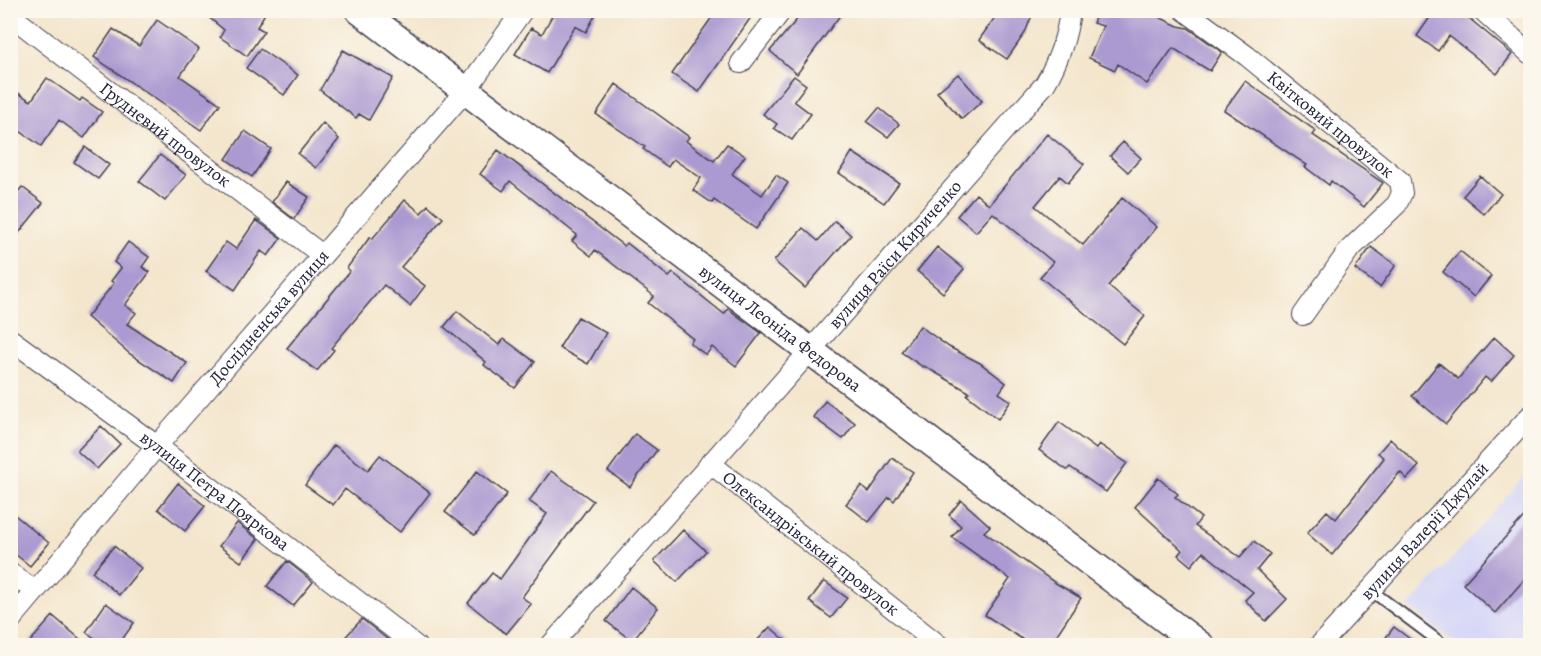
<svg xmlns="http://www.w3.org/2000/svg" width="1541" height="656" viewBox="0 0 1541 656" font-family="Alegreya,serif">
<rect width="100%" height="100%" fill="#fbf7ec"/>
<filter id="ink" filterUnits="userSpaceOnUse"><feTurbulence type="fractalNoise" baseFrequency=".0167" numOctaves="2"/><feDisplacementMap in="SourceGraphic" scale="12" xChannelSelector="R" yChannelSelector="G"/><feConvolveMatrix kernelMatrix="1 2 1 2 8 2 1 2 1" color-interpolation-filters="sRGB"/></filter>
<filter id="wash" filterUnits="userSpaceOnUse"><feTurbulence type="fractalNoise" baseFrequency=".008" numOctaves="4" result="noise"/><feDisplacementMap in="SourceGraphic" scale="24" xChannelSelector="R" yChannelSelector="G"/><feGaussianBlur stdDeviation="1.35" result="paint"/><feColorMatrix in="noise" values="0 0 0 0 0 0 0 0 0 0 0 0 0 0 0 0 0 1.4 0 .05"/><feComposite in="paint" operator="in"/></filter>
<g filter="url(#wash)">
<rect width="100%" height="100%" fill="#f4e6cd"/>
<path fill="#d7d7f8" d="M1530 470V645H1458L1409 607Z"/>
<g id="blocks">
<path fill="#ab9ad1" d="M200 10H267L257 27 264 31 247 56 220 37 224 30Z
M547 10H598L586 32 575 26 547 73 515 54 531 28 542 34 553 14Z
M717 10H756L699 92 672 74Z
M805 10H844L797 74 770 51Z
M1000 10H1034L1025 33 1007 59 979 40Z
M1098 10H1144L1178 26 1188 28 1222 52 1210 71 1173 48 1147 84 1118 64 1115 70 1089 58 1103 26 1093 23Z
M1435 10H1459L1512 54 1497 74 1449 36 1438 51 1417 36Z
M157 20 199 49 180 76 220 104 201 130 94 57 113 29 139 46Z
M260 49 298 75 284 95 246 68Z
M343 50 393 78 369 120 359 114 356 118 320 90Z
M958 74 982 101 962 119 937 92Z
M794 76 806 85 794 101 811 114 792 140 774 128 777 124 763 114Z
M47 78 80 101 82 98 102 112 84 138 59 120 41 146 10 124V88L31 101Z
M1245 81 1316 131 1313 135 1383 183 1364 207 1331 181 1329 185 1305 167 1307 165 1224 110Z
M616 84 689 137 686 141 714 161 727 144 745 156 732 174 762 195 776 175 788 183 756 229 714 200 712 203 693 190 701 178 673 159 668 167 643 149 645 147 596 114Z
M879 108 899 124 888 137 867 122Z
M323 123 339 139 316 168 298 154Z
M245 131 271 149 252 177 226 159Z
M1047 134 1084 164 1068 183 1060 176 1035 206 1083 245 1122 198 1157 227 1108 286 1145 316 1123 344 1040 277 1053 262 993 213 976 232 957 216 976 194 989 205Z
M1123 142 1141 158 1128 172 1110 156Z
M85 147 109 165 98 179 74 162Z
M498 150 624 246 627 243 669 277 673 273 724 314 728 309 761 333 736 366 712 347 706 355 690 343 693 339 648 303 654 296 595 250 591 256 572 241 577 235 510 181 503 191 480 174Z
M852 152 899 183 884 203 839 173Z
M160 155 186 175 165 201 139 181Z
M1480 176 1501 194 1484 214 1463 196Z
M286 182 309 197 294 219 272 202Z
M22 187 43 203 10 244V201Z
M405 200 421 213 428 205 443 218 401 267 425 286 410 306 384 285 331 348 334 350 317 371 287 348 350 271 347 268 370 237 372 239Z
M256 220 281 238 268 256 261 251 235 290 206 271 226 242 236 249Z
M835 221 851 235 805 288 774 261 803 228 818 241Z
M128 242 149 257 142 267 150 272 125 305 136 313 127 324 187 363 174 383 130 354 87 317 114 283 111 281 121 268 114 262Z
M937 247 964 269 943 293 917 271Z
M1371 247 1396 265 1380 287 1355 269Z
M1460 251 1491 276 1474 297 1443 272Z
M457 311 499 345 504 339 535 362 515 388 484 365 486 362 444 327Z
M578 317 606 333 588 364 559 348Z
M920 326 949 347 980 363 1006 383 999 393 1011 401 998 419 967 395 969 392 924 366 923 367 901 352Z
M1494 337 1514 355 1491 382 1485 377 1446 424 1412 396 1439 363 1458 379Z
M825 401 855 423 843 439 813 417Z
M1059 422 1096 449 1099 444 1127 463 1106 492 1070 467 1067 470 1039 450Z
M101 426 120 444 97 469 77 451Z
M635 434 657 450 630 487 608 471Z
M1390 439 1419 466 1407 479 1400 472 1332 555 1307 533 1327 511 1336 519 1384 458 1378 453Z
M334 445 368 470 380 455 430 493 400 532 345 489 333 505 305 485Z
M892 458 913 472 894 501 889 497 869 522 846 504 861 486 869 492Z
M477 471 507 494 475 535 445 512Z
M551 471 593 501 522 597 531 604 506 634 468 603 492 573 500 579 547 514 529 501Z
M1158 478 1178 494 1175 497 1201 518 1195 526 1240 557 1254 541 1270 554 1257 570 1287 599 1266 621 1245 600 1253 592 1203 552 1191 566 1178 555 1182 550 1135 507Z
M178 483 205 506 185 531 158 509Z
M961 500 990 526 984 532 1054 582 1081 598 1050 645H1031L985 615 1010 579 952 537 961 526 949 515Z
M1530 510V573L1495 613 1463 584Z
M10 511 49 543 30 566 10 550Z
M237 523 258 539 241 562 219 546Z
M683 530 706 551 677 582 654 561Z
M114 546 141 568 119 595 92 572Z
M287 561 313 582 293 606 267 586Z
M824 581 847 598 831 618 809 601Z
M631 587 658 608 632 641 606 621Z
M106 603 134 623 118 645H105L86 632Z
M53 616 87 645H27Z
M362 619 392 643 395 645H338Z
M770 627 791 645H753Z
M1394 627 1418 645H1380Z"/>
</g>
</g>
<g filter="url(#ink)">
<use href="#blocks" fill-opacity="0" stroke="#423f51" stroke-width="1.5"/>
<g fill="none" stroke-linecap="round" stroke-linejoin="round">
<defs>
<path id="lane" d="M1369 589 1445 646"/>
<g id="street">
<path id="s1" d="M1184 10 1247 56 1400 181 1402 193 1397 204 1349 250 1303 315"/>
<path d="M1482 10 1530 54"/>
<path id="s2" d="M10 15 322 255"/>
<path d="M741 63 782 10"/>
<path id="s3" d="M10 339 157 446 416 646"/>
<path id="s4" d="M710 463 940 646"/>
<path d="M10 573 35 591"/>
<path id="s5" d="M10 621 157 446 467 89 523 10"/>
<path id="s6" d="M550 646 1045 84C1059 60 1067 38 1070 10"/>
<path id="s7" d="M1319 646 1530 416"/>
</g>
<g id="secondary">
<path id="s8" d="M359 10 1201 646"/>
</g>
</defs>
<use href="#lane" stroke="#423f51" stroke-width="14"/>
<use href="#street" stroke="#423f51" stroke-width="22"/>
<use href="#secondary" stroke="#423f51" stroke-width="30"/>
<use href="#lane" stroke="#fff" stroke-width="10"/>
<use href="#street" stroke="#fff" stroke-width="20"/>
<use href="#secondary" stroke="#fff" stroke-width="27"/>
</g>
</g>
<g text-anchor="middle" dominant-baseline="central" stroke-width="5" stroke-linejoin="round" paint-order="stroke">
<g font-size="18" fill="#22223b" stroke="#fbf7ec">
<text stroke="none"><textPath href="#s1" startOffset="186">Квітковий провулок</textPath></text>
<text stroke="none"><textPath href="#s2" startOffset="196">Грудневий провулок</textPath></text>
<text stroke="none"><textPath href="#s6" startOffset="522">вулиця Раїси Кириченко</textPath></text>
<text stroke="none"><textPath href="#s5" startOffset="399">Дослідненська вулиця</textPath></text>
<text stroke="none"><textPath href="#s8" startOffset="528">вулиця Леоніда Федорова</textPath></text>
<text stroke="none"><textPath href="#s3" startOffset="255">вулиця Петра Пояркова</textPath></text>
<text stroke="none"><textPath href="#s7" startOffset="156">вулиця Валерії Джулай</textPath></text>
<text stroke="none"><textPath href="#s4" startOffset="129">Олександрівський провулок</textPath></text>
</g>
</g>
<rect width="1541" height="656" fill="none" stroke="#fbf7ec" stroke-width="36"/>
</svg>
